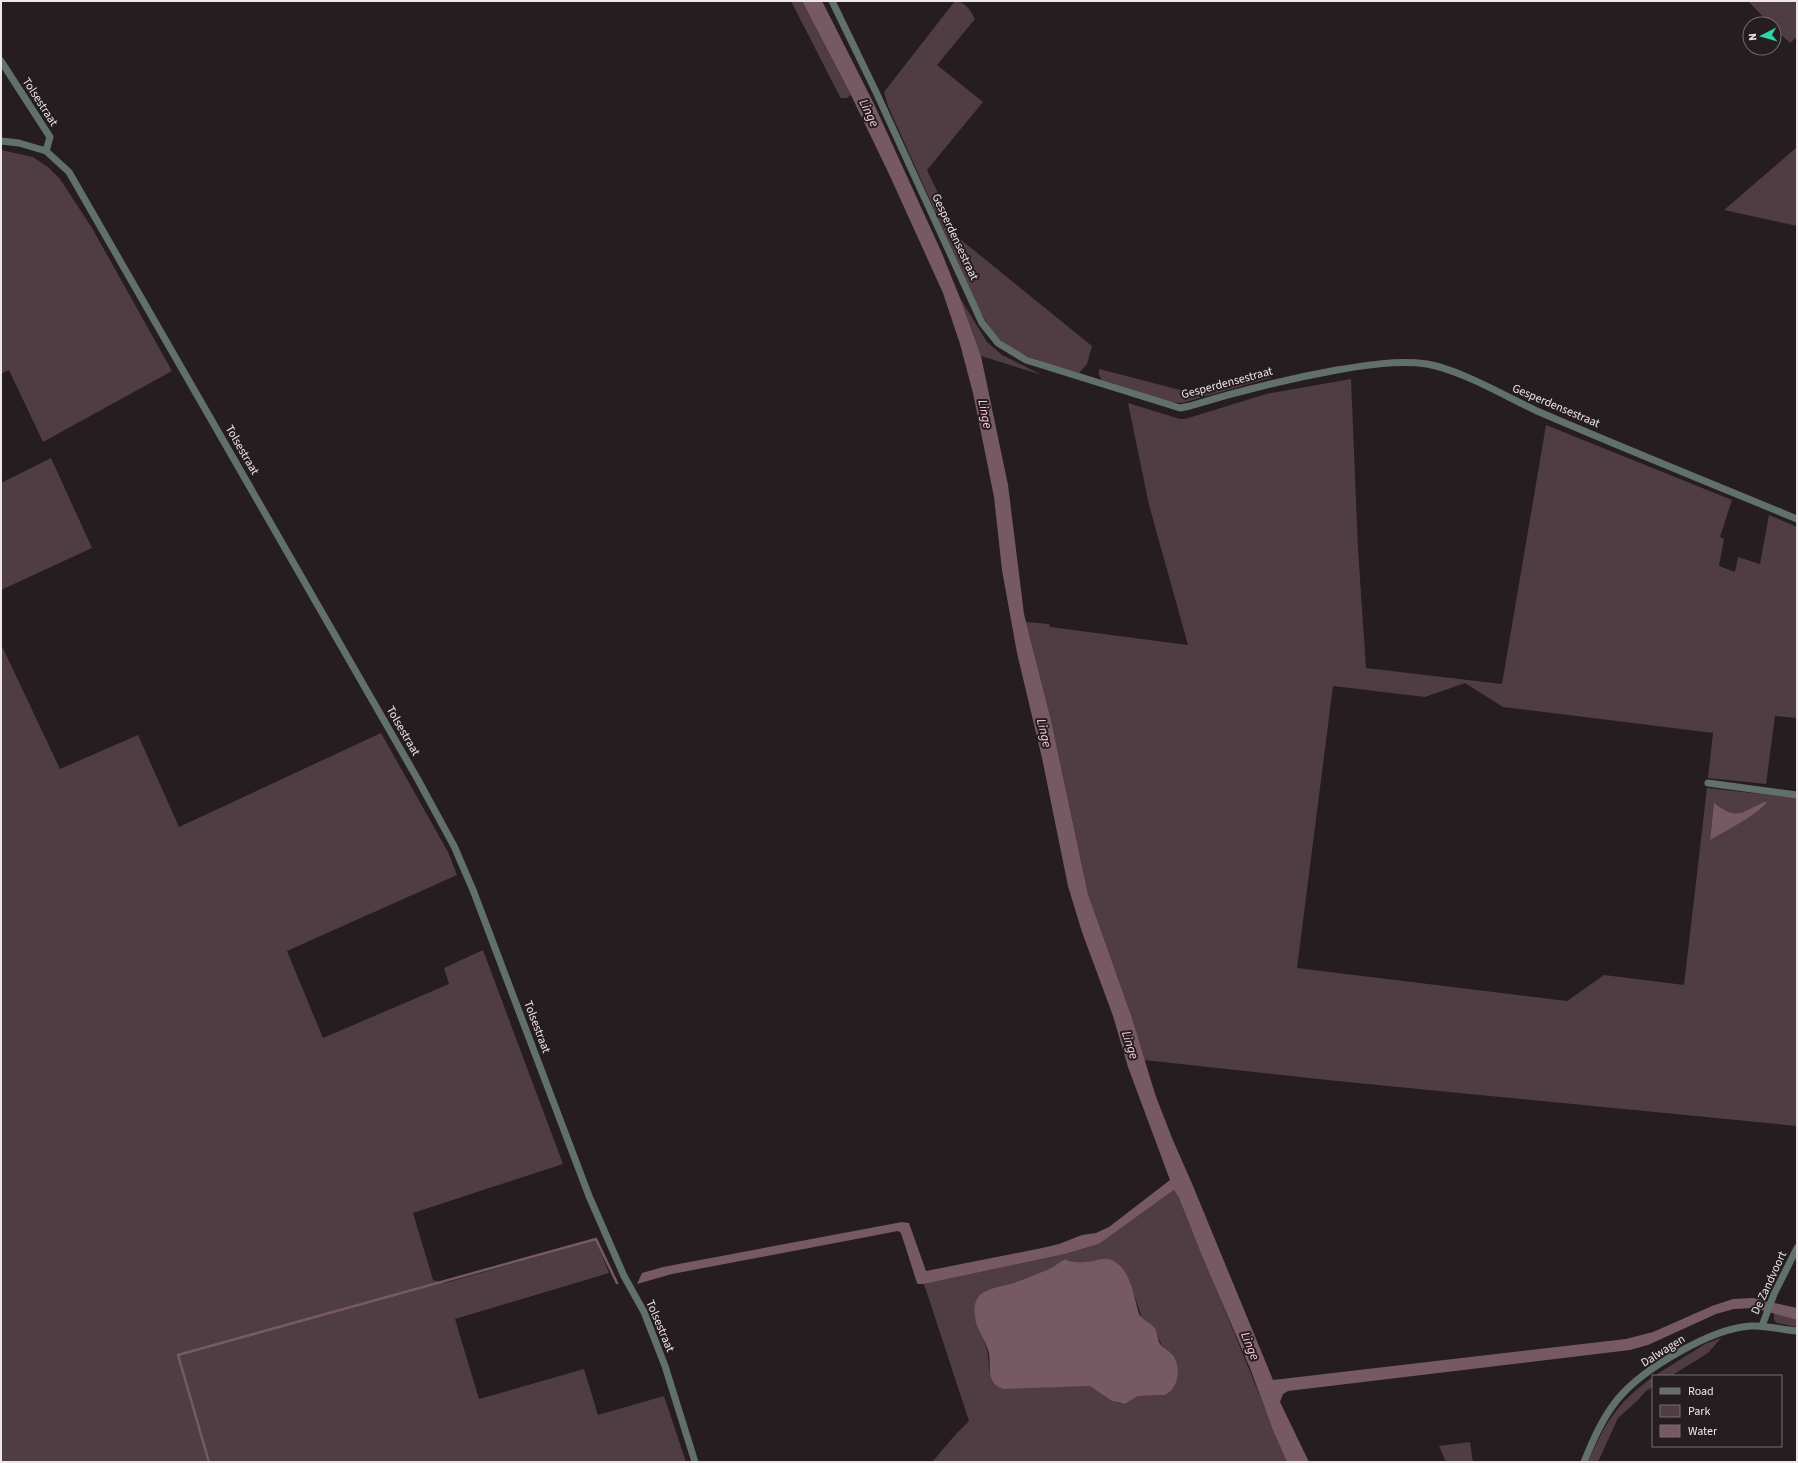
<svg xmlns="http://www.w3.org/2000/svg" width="1798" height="1463" viewBox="0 0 1798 1463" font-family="'Source Sans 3',sans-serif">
<rect width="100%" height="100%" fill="#261d20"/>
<path fill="#503c43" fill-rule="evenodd" d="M791 1H802L851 95 847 98H841L840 97Z
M955 1C965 1 971 11 975 19L937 65 983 102 927 170 960 239 1092 346 1087 364 1079 373C1055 365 1024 359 1004 343 992 334 985 320 978 307L888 106 884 92Z
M1748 1H1797V37L1790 43 1774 28V24H1770Z
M1797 147V226L1724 210Z
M1 150 33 157 49 168 60 179 92 228 172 371 43 442 9 370 1 374Z
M960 298 987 342 1002 355 1042 375 981 356Z
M1099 367V369L1188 392 1240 377 1272 370V375L1270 378 1182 403 1169 402 1102 380 1099 375Z
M1351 379 1358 549 1366 668 1502 684 1546 425 1732 500 1720 537 1724 539 1719 566 1735 572 1738 557 1760 564 1769 515 1797 527V718L1775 716 1766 784 1708 778 1713 733 1503 707 1465 683 1425 697 1333 686 1297 968 1567 1001 1604 975 1684 985 1707 788 1797 798V1126L1337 1081 1144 1060 1132 1018 1088 894 1051 720 1026 622 1049 624 1050 627 1188 645 1149 505 1128 403 1180 419H1185L1266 394ZM1767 801C1752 818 1730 828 1710 839L1714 802C1719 805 1722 810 1727 812 1739 818 1756 805 1767 801Z
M51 458 92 548 1 590V483Z
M1 644 60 769 138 735 179 827 381 733 448 852 457 875 287 951 323 1038 449 984 444 968 483 950 563 1164 413 1213 433 1280 445 1283 596 1240 609 1273 455 1319 479 1399 584 1369 598 1415 664 1396 686 1462H1Z
M1174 1190 1179 1198 1287 1462H932L956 1434 969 1421 924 1284 1065 1254 1099 1244ZM1064 1259 1077 1263 1108 1259 1134 1294 1142 1318 1153 1326 1162 1346 1172 1354 1175 1359 1178 1375 1169 1393 1165 1395 1138 1396 1125 1404 1118 1403 1090 1386 989 1371C989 1349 984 1338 975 1319L985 1291C1004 1286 1052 1273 1064 1259Z
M1774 1313 1797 1320V1327L1777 1323 1774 1320Z
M1721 1338 1708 1353 1671 1376H1654L1705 1344Z
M1653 1377V1387L1646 1391 1637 1401 1618 1418 1598 1462H1588C1606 1421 1617 1403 1653 1377Z
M1470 1442 1473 1462H1446L1439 1446Z"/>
<path fill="#775963" d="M802 1H822L874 104 941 251 960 298 981 356 1008 485 1024 614 1051 720 1088 894 1132 1018 1155 1094 1172 1138 1193 1186 1273 1380 1626 1339 1653 1332 1712 1306 1733 1299 1753 1298 1797 1308V1320L1754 1308 1734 1309 1716 1314 1648 1345 1630 1350 1288 1391 1283 1394 1280 1402 1309 1462H1287L1273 1430 1250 1368 1203 1258 1179 1198 1174 1190 1099 1244 1065 1254 924 1284H918L917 1283 901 1233 898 1231 672 1274 637 1284 642 1273 663 1267 902 1222 909 1223 926 1271 1042 1248 1059 1244 1082 1235 1096 1233 1109 1227 1170 1180 1128 1067 1113 1016 1082 932 1068 886 1042 758 1017 653 1002 570 994 497 988 467 973 393 960 344 943 293 889 174 851 95Z
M1767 801C1763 812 1722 833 1710 840L1714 802C1737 823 1743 810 1767 801Z
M1065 1259C1074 1264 1083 1262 1093 1261 1098 1260 1103 1258 1108 1259 1130 1264 1134 1297 1139 1314 1143 1320 1149 1322 1153 1326 1158 1331 1157 1338 1160 1344 1163 1348 1168 1350 1172 1354 1182 1366 1179 1388 1165 1395L1138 1396 1125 1404 1112 1401 1090 1386 1004 1389C986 1384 991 1368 989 1354 987 1341 975 1328 975 1317 974 1310 974 1302 979 1296 986 1288 1000 1287 1010 1284 1022 1280 1035 1275 1047 1270 1054 1267 1060 1262 1065 1259Z"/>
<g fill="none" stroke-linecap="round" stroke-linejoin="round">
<path stroke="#775963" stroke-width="2.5" d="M209 1462 178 1355 596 1239 617 1283"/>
<path stroke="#62706b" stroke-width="7" d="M832 1 876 92 982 323 998 343 1026 360 1180 408 1190 406C1239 391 1287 379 1337 370 1367 365 1397 360 1427 364 1461 370 1505 396 1537 411 1623 448 1710 483 1797 519
M1 61 50 137 46 151
M1 141 19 143 46 151 69 172 417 778 454 846 473 890 589 1196 624 1276 644 1312 665 1366 695 1462
M1708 783 1797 795
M1762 1326 1774 1294 1797 1248
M1584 1462C1593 1440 1602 1419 1617 1400 1642 1369 1712 1328 1751 1326 1766 1325 1782 1330 1797 1331"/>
</g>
<g text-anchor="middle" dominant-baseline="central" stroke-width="4" stroke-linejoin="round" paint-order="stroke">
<g font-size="12" fill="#ede7e8" stroke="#261d20">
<text transform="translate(40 102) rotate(57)">Tolsestraat</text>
<text transform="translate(955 237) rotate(65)">Gesperdensestraat</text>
<text transform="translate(1227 383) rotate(-15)">Gesperdensestraat</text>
<text transform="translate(1556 406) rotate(23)">Gesperdensestraat</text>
<text transform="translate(242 450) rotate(60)">Tolsestraat</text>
<text transform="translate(403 731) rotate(60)">Tolsestraat</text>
<text transform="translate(537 1027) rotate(69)">Tolsestraat</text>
<text transform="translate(1769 1283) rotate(-65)">De Zandvoort</text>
<text transform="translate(660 1326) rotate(67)">Tolsestraat</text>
<text transform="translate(1663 1351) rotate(-32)">Dalwagen</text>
</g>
<g font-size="13" font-style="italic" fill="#fdcddc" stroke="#261d20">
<text transform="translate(869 113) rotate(64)">Linge</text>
<text transform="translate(985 414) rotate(79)">Linge</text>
<text transform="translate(1044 733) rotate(77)">Linge</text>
<text transform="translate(1130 1045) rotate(72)">Linge</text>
<text transform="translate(1250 1346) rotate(68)">Linge</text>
</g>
</g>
<rect width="1798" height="1463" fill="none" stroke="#ede7e8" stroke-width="4"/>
<rect x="1652" y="1375" width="130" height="72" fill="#261d20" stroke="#766e70"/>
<rect x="1660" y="1388" width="20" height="6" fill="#62706b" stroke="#766e70"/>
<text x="1688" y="1395" font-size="12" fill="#ede7e8">Road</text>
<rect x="1660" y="1405" width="20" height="12" fill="#503c43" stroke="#766e70"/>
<text x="1688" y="1415" font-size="12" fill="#ede7e8">Park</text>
<rect x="1660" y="1425" width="20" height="12" fill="#775963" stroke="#766e70"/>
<text x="1688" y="1435" font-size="12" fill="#ede7e8">Water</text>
<g transform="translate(1762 36) rotate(264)"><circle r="19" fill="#261d20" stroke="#766e70"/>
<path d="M0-3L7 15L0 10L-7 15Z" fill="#2fd4aa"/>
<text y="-6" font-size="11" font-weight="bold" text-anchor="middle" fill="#ede7e8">N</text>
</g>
</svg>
